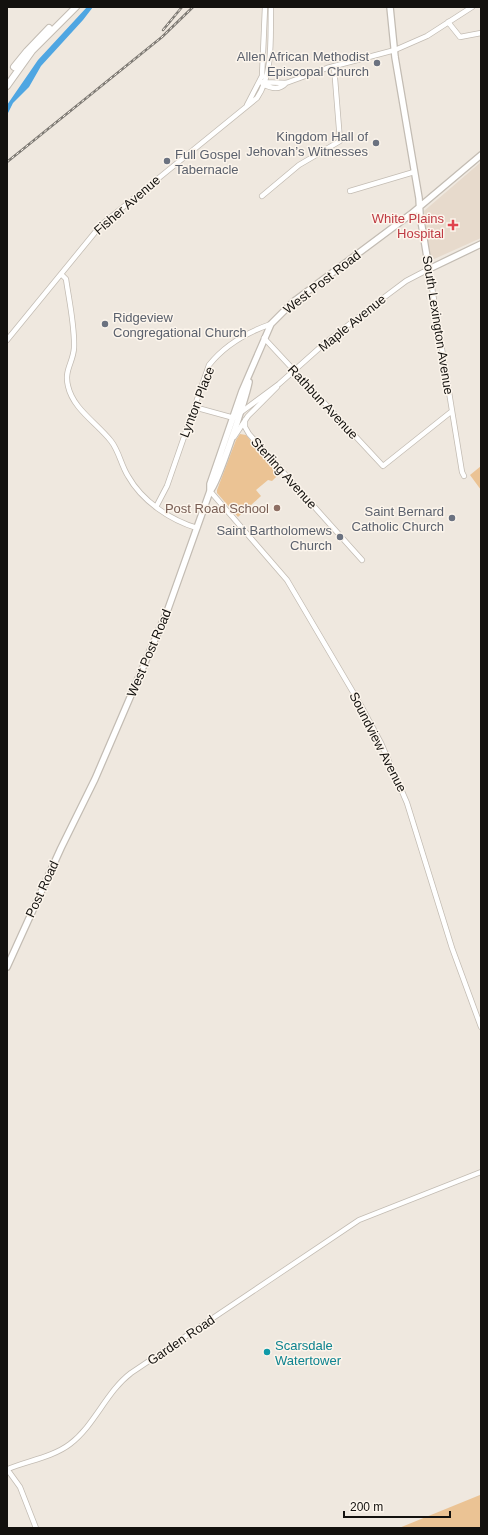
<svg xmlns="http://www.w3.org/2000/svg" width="488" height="1535" viewBox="0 0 488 1535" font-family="Arial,sans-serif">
<rect width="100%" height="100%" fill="#efe8df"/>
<path fill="#e7dacc" d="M481 162V238L432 260 430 257 424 211Z"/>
<path fill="#ebc394" d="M240 434 246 435 279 474 272 481 268 480 256 490 261 496 238 517 217 493V490L236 440Z
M481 466V490L470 475Z
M480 1495 481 1528H399Z"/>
<path fill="#4fa6e2" d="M87 7H93L83 20 41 66 29 87 13 103 7 115V105L38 60Z"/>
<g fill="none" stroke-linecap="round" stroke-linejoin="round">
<defs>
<path id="minor" d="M448 22 460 37 481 33
M259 82 286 83 327 68 395 50 427 36 472 7
M263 84C270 88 279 91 286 83
M247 105 262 76 265 7
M350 191 414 172
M262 196 299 165 340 141 334 66
M61 274 66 279C69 300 75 327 74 348 73 363 64 370 68 386 73 409 97 423 111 441 119 451 121 465 128 476 142 501 170 520 197 528
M264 338 383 466 452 411
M7 340 101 225 257 98C274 73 270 36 271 7
M194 407 234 418
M240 413 279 384 325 343 378 302 406 281 429 269 462 472 464 476
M245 420V427L249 434 362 560
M234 437 248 416 277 387
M210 491 287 580 360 704 381 743 407 803 452 948 481 1027
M156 507 167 486 209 365C224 346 248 332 271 324
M7 1469 20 1487 36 1528
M8 1469C27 1461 53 1457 70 1444 95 1425 106 1392 131 1373L359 1220 481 1172"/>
<path id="major" d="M390 7 395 57 419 198 420 215 429 269 481 244
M210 491C218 484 246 397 249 382
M7 967 61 848 95 779 168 609 210 491V484L242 391 271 324 293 302 411 214 481 155"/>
<path id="highway" d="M14 67 27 51 49 28
M7 86 32 51 76 7"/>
</defs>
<use href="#minor" stroke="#c3bcb3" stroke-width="6"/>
<use href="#major" stroke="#c3bcb3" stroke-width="8"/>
<use href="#highway" stroke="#c3bcb3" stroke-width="8"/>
<use href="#minor" stroke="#fff" stroke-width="4.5"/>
<use href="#major" stroke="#fff" stroke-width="5.5"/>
<use href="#highway" stroke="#fff" stroke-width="6"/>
<defs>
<path id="rail" d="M163 30 182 7
M7 162 162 37 193 7"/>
</defs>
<use href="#rail" stroke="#7e7a74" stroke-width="2.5"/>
<use href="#rail" stroke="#fcf5ec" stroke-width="1" stroke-dasharray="3" stroke-linecap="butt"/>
</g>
<g fill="#6b7280" stroke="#fcf5ec" stroke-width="1.5">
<circle cx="377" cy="63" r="4"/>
<circle cx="376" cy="143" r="4"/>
<circle cx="167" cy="161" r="4"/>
<circle cx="105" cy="324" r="4"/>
<circle cx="452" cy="518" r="4"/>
<circle cx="340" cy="537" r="4"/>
</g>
<path fill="#e0444e" stroke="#fcf5ec" stroke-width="1.5" d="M451 219h4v4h4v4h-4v4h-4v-4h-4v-4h4z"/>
<circle fill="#8d6e63" stroke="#fcf5ec" stroke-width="1.5" cx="277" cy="508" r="4"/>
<circle fill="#0f9aa8" stroke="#fcf5ec" stroke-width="1.5" cx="267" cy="1352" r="4"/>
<g text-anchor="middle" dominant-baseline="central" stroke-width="3" stroke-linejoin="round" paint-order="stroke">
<g font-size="13" fill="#5b616d" stroke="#fcf5ec" text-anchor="end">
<text x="369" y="56">Allen African Methodist<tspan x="369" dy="15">Episcopal Church</tspan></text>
<text x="368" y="136">Kingdom Hall of<tspan x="368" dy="15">Jehovah’s Witnesses</tspan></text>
<text x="175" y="154" text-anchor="start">Full Gospel<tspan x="175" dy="15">Tabernacle</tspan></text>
<text x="113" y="317" text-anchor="start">Ridgeview<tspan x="113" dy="15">Congregational Church</tspan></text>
<text x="444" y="511">Saint Bernard<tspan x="444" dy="15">Catholic Church</tspan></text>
<text x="332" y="530">Saint Bartholomews<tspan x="332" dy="15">Church</tspan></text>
</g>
<g font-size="13" fill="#13110e" stroke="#fcf5ec">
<text transform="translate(127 205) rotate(-41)">Fisher Avenue</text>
<text transform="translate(322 282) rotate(-38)">West Post Road</text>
<text transform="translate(352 323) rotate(-39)">Maple Avenue</text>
<text transform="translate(438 325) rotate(81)">South Lexington Avenue</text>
<text transform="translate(197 402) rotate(-69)">Lynton Place</text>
<text transform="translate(323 402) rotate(47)">Rathbun Avenue</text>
<text transform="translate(284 473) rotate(48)">Sterling Avenue</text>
<text transform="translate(149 653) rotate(-67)">West Post Road</text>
<text transform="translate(378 742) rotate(63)">Soundview Avenue</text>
<text transform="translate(42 889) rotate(-65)">Post Road</text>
<text transform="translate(181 1340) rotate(-34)">Garden Road</text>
</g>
<g font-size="13" fill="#be3a42" stroke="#fcf5ec" text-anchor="end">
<text x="444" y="218">White Plains<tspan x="444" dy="15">Hospital</tspan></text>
</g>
<g font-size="13" fill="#785e54" stroke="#fcf5ec" text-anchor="end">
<text x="269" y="508">Post Road School</text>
</g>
<g font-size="13" fill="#0d838f" stroke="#fcf5ec" text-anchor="start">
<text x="275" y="1345">Scarsdale<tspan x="275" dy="15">Watertower</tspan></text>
</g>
</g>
<rect width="488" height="1535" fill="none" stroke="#13110e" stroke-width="16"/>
<path d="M344 1511v6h106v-6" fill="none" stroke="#13110e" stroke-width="2"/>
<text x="350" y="1511" font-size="12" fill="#13110e" stroke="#fcf5ec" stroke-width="3" paint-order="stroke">200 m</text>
</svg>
